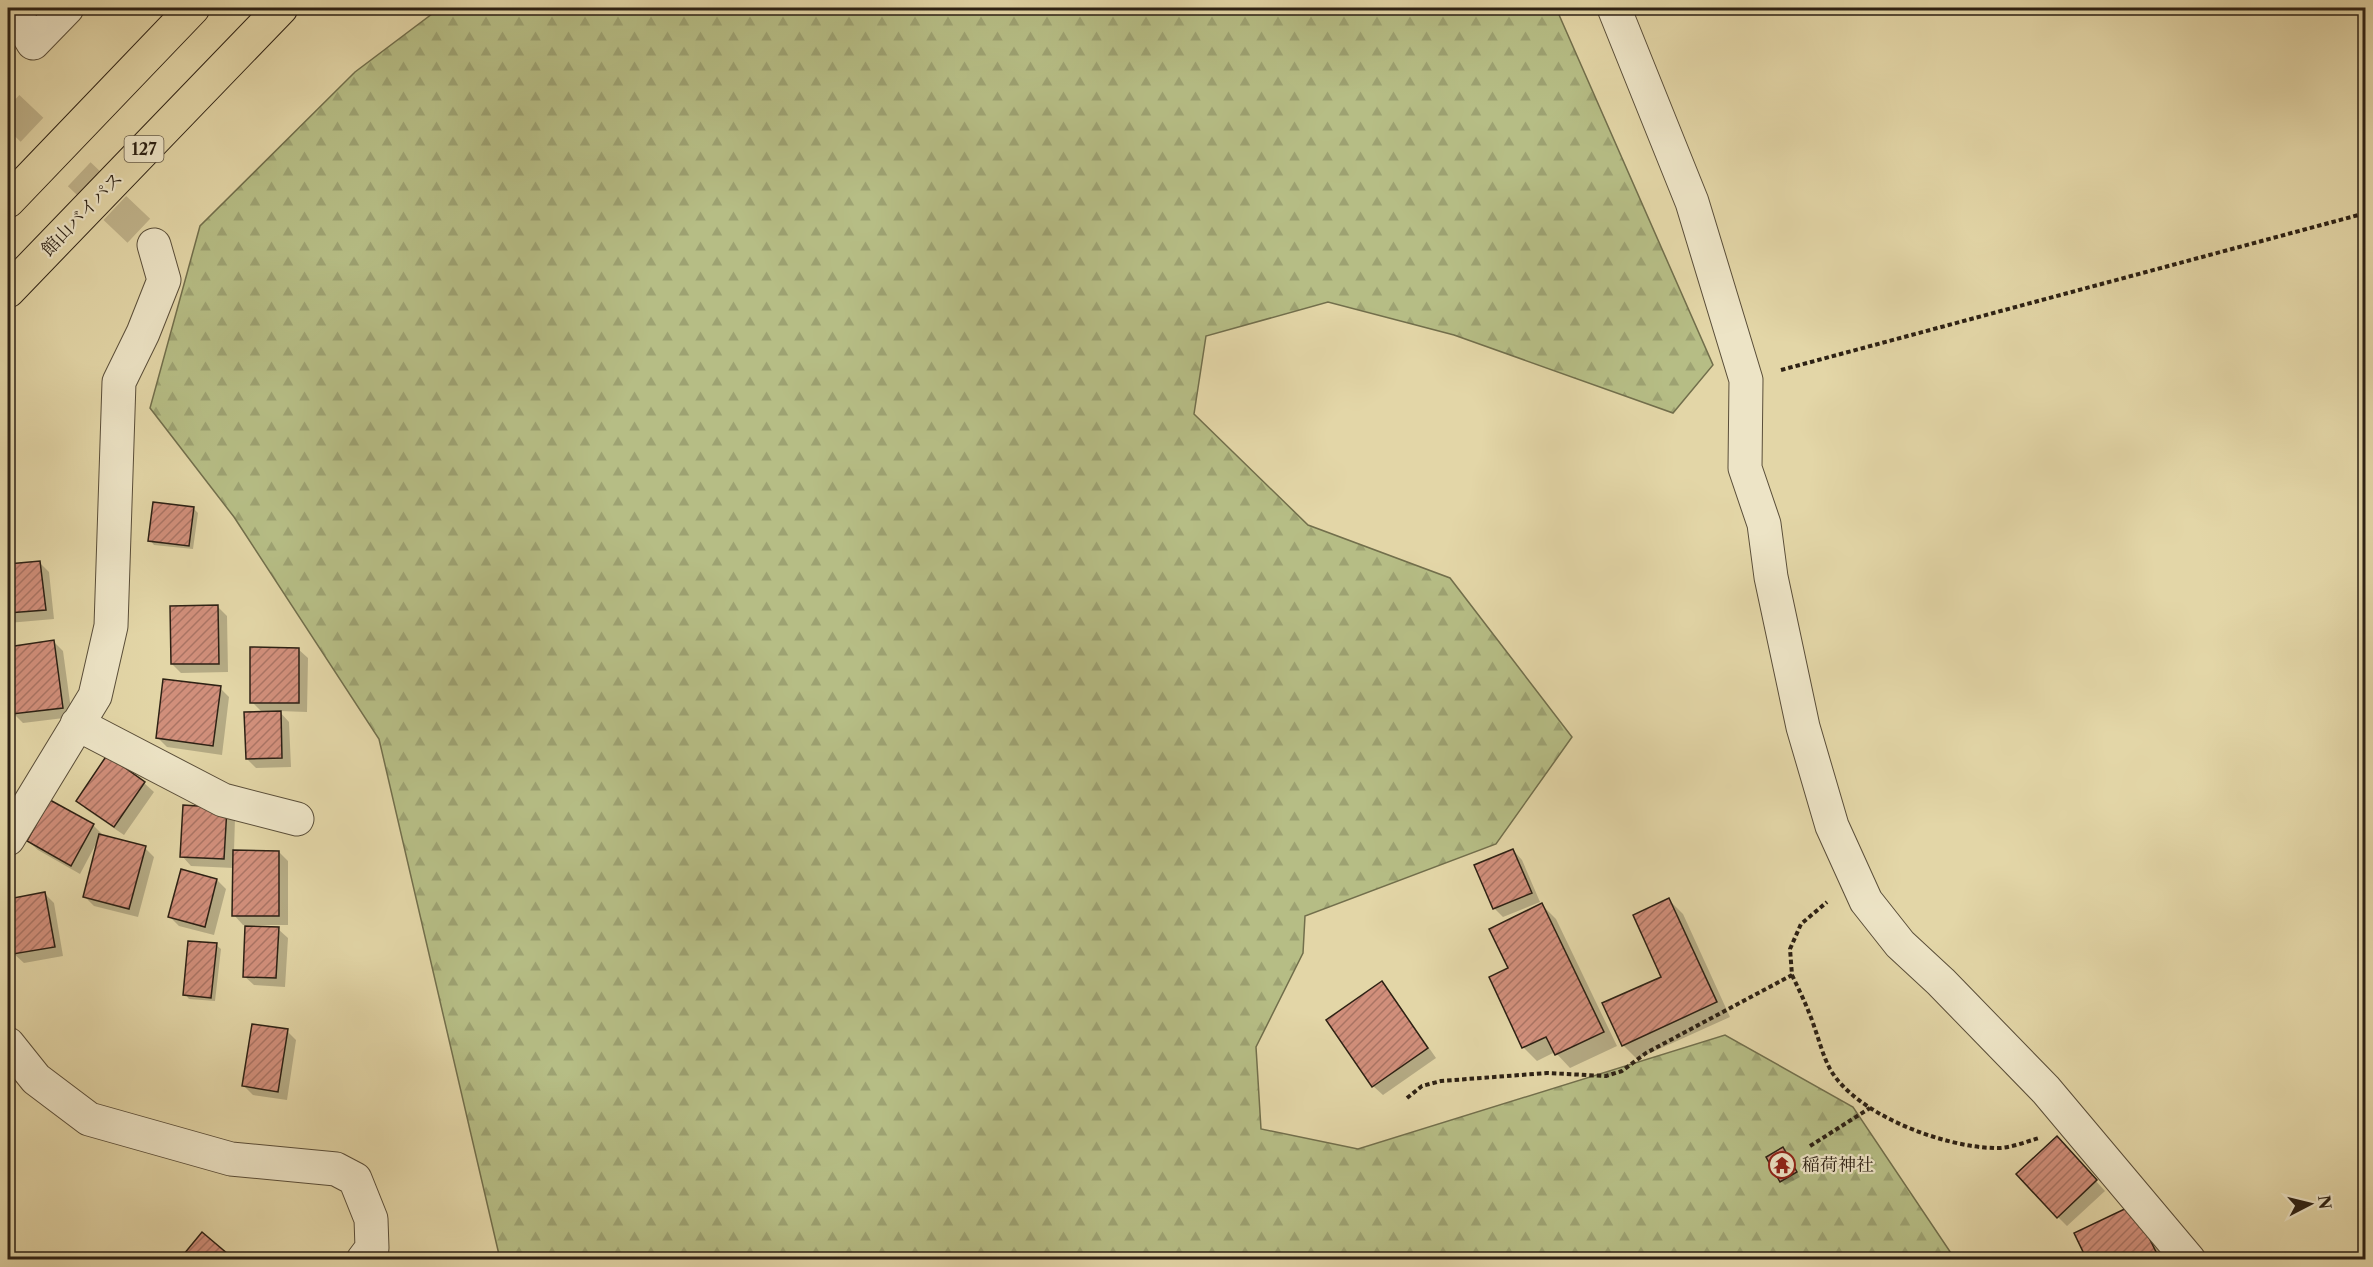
<svg xmlns="http://www.w3.org/2000/svg" width="2373" height="1267" viewBox="0 0 2373 1267" font-family="'Libre Caslon Text','Noto Serif JP',serif">
<defs>
<pattern id="forest-firs" width="22" height="20" patternUnits="userSpaceOnUse" patternTransform="scale(1.5)"><rect width="22" height="20" fill="#b6bd85"/><path d="M5 1l3.5 6h-7zM16 11l3.5 6h-7z" fill="#9da272"/></pattern>
<pattern id="building-hatch" width="6" height="6" patternUnits="userSpaceOnUse" patternTransform="scale(1.5)"><rect width="6" height="6" fill="#d18f7b"/><path d="M-1 1l2-2M0 6l6-6M5 7l2-2" fill="none" stroke="#aa7464"/></pattern>
</defs>
<rect width="100%" height="100%" fill="#e3d6a7"/>
<filter id="stains"><feTurbulence type="fractalNoise" baseFrequency=".00333" numOctaves="4"/><feColorMatrix values="0 0 0 0 .2 0 0 0 0 .09 0 0 0 0 .02 0 0 0 .5 -.17"/></filter>
<radialGradient id="worn" r=".72"><stop offset=".6" stop-color="#630" stop-opacity="0"/><stop offset="1" stop-color="#630" stop-opacity=".3"/></radialGradient>
<path fill="url(#forest-firs)" stroke="#726f4c" stroke-width="1.5" d="M440 8H1556L1713 365 1673 413 1454 335 1328 302 1206 336 1194 414 1308 525 1450 578 1572 737 1496 844 1305 916 1303 953 1256 1047 1261 1129 1358 1149 1725 1035 1853 1107 1955 1259H500L379 739 234 517 150 408 200 226 355 72Z"/>
<path fill="#0003" d="M193 508 198 513 193 549 154 545 150 540Z
M40 563 49 572 54 619 8 623V566Z
M218 607 227 616 228 672 181 673 172 664Z
M54 642 63 651 72 717 23 723 14 714 8 667V648Z
M298 649 308 658 307 712 279 711 289 722 291 767 256 768 247 759 263 713 252 702Z
M220 688 229 697 222 755 167 747 158 738Z
M144 783 154 792 124 835 87 810 78 801Z
M184 807 235 818 234 851 279 852 288 861V925H243L234 915V868L191 866 182 856Z
M93 825 102 834 101 836 145 848 154 857 138 917 94 906 84 896 97 842 80 874 38 850 28 841Z
M1513 850 1522 860 1540 902 1503 917 1494 908Z
M217 880 226 889 214 935 179 926 170 917Z
M45 894 54 903 63 956 24 963 14 954 8 916V901Z
M1669 900 1683 914 1730 1017 1637 1059 1623 1045 1663 977Z
M1542 905 1556 919 1617 1046 1570 1068 1555 1052 1537 1061 1523 1047 1510 969Z
M278 929 288 938 285 987 254 985 244 976Z
M216 945 221 949 215 1001 189 999 185 994Z
M1382 983 1391 993 1436 1058 1383 1095 1373 1086Z
M287 1031 296 1040 287 1100 253 1095 244 1086Z
M2066 1148 2105 1191 2067 1226 2058 1217Z
M1783 1149 1800 1177 1785 1185 1781 1181Z
M2142 1216 2163 1260H2089Z"/>
<path fill="url(#building-hatch)" stroke="#2d2114" stroke-width="1.5" d="M153 502 194 507 189 546 148 541Z
M40 561 46 610 8 613V564Z
M218 605 219 664H171L170 606Z
M54 640 63 708 12 714 8 678V647Z
M250 647 299 648V703H250Z
M163 679 221 686 213 746 156 738Z
M281 711 282 758 246 759 244 712Z
M107 755 145 782 114 827 76 801Z
M50 800 94 824 71 866 27 841Z
M183 805 227 808 224 859 180 857Z
M99 834 146 846 129 909 83 897Z
M1513 849 1532 893 1493 909 1474 865Z
M233 850 279 851V916H232Z
M181 869 217 879 205 927 168 917Z
M45 892 55 947 13 954 8 924V899Z
M1669 898 1717 1002 1622 1046 1602 1003 1661 977 1633 915Z
M1542 903 1604 1032 1555 1055 1546 1037 1522 1048 1489 977 1508 968 1489 929Z
M245 926 279 927 276 978 243 977Z
M188 941 217 943 211 998 183 995Z
M1382 981 1428 1048 1372 1087 1326 1020Z
M252 1024 288 1029 278 1092 242 1086Z
M2057 1136 2097 1180 2057 1218 2016 1174Z
M1783 1147 1797 1172 1780 1182 1766 1157Z
M2133 1205 2160 1260H2087L2074 1233Z
M202 1232 235 1260H179Z"/>
<g fill="none" stroke-linecap="round" stroke-linejoin="round">
<path stroke="#bfb28a" stroke-width="33" stroke-dasharray="33 16" stroke-linecap="butt" d="M8 107 154 245"/>
<defs>
<path id="minor" d="M1614 8 1692 202 1746 380 1745 468 1764 524 1771 577 1803 727 1832 826 1866 901 1900 944 1941 982 2046 1090 2189 1260
M8 14 18 18 33 43 67 8
M77 724 223 800 297 819
M8 839 95 696 111 626 119 382 143 333 164 280 154 245
M8 1044 36 1079 89 1119 231 1159 336 1169 355 1179 371 1219 372 1248 363 1260"/>
<path id="trunk" d="M8 201 193 8
M8 291 281 8"/>
</defs>
<use href="#minor" stroke="#5a4e39" stroke-width="35"/>
<use href="#trunk" stroke="#2d2114" stroke-width="35"/>
<path stroke="#2d2114" stroke-width="4" stroke-dasharray="4.5 3" stroke-linecap="butt" d="M1781 370 2366 213
M1792 975C1800 992 1808 1008 1814 1026 1819 1040 1823 1056 1830 1069 1856 1115 1944 1147 1994 1148 2009 1149 2025 1142 2039 1138
M1407 1098 1422 1086 1441 1081 1547 1073 1606 1076 1622 1071 1646 1053 1792 975 1790 949 1801 924 1827 902
M1810 1146 1870 1108"/>
<use href="#minor" stroke="#ede4c6" stroke-width="33"/>
<use href="#trunk" stroke="#e3d6a7" stroke-width="33"/>
</g>
<defs>
<symbol id="temple-ring" viewBox="-11 -11 22 22"><circle r="9.5" fill="#ede4c6" stroke="#8f2418" stroke-width="1.5"/><path d="M0-6L5-2H3V0L6.5 2.5H4V6H1.5V3h-3V6H-4V2.5H-6.5L-3 0V-2H-5Z" fill="#8f2418"/></symbol>
</defs>
<g fill-rule="evenodd">
<use href="#temple-ring" x="1767" y="1150" width="30" height="30"/>
</g>
<g text-anchor="middle" dominant-baseline="central" stroke-width="4.5" stroke-linejoin="round" paint-order="stroke">
<rect fill="#ede4c6" stroke="#675c49" stroke-width="1.5" x="124.5" y="136" width="39" height="26" rx="4.5"/>
<g font-size="16" font-weight="bold" fill="#2d2114">
<text x="144" y="149">127</text>
</g>
<g font-size="18" fill="#2d2114" stroke="#ede4c6">
<text transform="translate(82 214) rotate(-46)">館山バイパス</text>
</g>
<g font-size="18" fill="#2d2114" stroke="#ede4c6" text-anchor="start">
<text x="1802" y="1165">稲荷神社</text>
</g>
</g>
<rect width="2373" height="1267" fill="none" stroke="#e3d6a7" stroke-width="30"/>
<rect x="9" y="9" width="2355" height="1249" fill="none" stroke="#2d2114" stroke-width="3"/>
<rect x="15" y="15" width="2343" height="1237" fill="none" stroke="#2d2114" stroke-width="1.5"/>
<g transform="translate(2310 1204) rotate(83)" stroke="#ede4c6" stroke-width="4.5" paint-order="stroke">
<path d="M0-4.5L10 22L0 15L-10 22Z" fill="#2d2114"/>
<text y="-9" font-size="16" font-weight="bold" text-anchor="middle" fill="#2d2114">N</text>
</g>
<rect width="100%" height="100%" filter="url(#stains)"/>
<rect width="100%" height="100%" fill="url(#worn)"/>
</svg>
